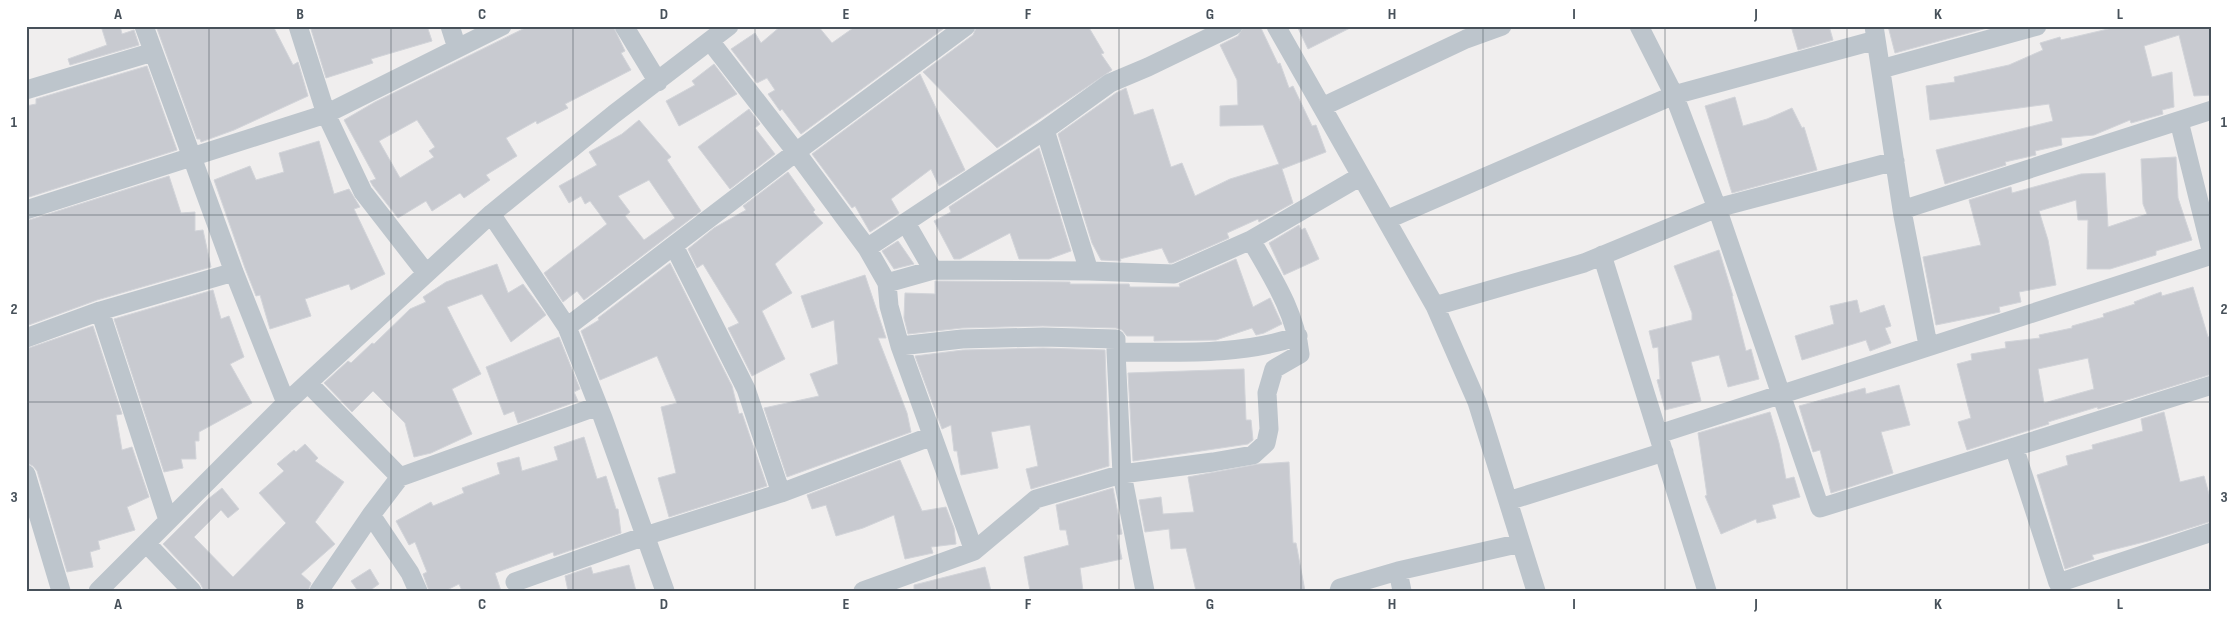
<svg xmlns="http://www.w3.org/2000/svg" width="2238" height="617" viewBox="0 0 2238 617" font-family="'Sofia Sans Condensed',sans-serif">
<rect width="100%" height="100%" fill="#f0eeee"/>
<path fill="#c8cad0" stroke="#d2d4d9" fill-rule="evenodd" d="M101 26H120L122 34 134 30 139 45 70 65 68 59 107 45Z
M156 26H273L293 65 298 62 308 96 234 130 201 142 200 139H197Z
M310 26H427L432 41 371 59 373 63 326 78Z
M529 26H613L625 51 621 53 631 70 565 104 568 108 537 124 536 121 506 138 517 156 486 175 490 180 464 198 460 193 432 211 426 201 398 218 373 186 370 181 376 179 344 120 375 102ZM417 120 435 147 429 151 434 157 400 178 379 141Z
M781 26H818L832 43 856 26H947L801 134 782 109 780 111 768 94 775 90 767 78 757 83 731 49 755 33 761 43Z
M977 26H1088L1104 53 1101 54 1112 70 997 148 923 72 973 35Z
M1244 26H1260L1278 64 1280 63 1289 88 1293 86 1312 126 1316 125 1326 152 1282 169 1293 203 1259 222 1258 219 1227 233 1229 238 1172 263H1169L1162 248 1120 259 1121 261 1101 260 1092 243 1058 134 1116 93 1126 88 1134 115 1153 109 1171 167 1182 163 1195 196 1230 179 1279 164 1263 125 1220 126V106L1238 105 1237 80 1220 45 1238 36Z
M1297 26H1354L1308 49Z
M1791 26H1829L1833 40 1798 50Z
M1888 26H1987V28L1895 53Z
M2121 26H2212V95L2194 96 2179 35 2144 46 2152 77 2172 72 2174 107 2162 110 2163 114 2131 123 2130 120 2094 135 2061 138 2062 145 2035 151 2036 155 2005 162 2006 165 1945 184 1936 150 2053 121 2049 104 1930 120 1926 86 1955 82 1954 77 2009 65 2043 50 2040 43 2060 37 2061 40Z
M714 64 737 94 679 126 666 101 695 85 692 81Z
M147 66 177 150 26 198V106L36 104V99Z
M920 74 965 170 939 186 931 169 891 199 899 213 870 232 855 206 852 208 812 154Z
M1735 97 1743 126 1767 119 1792 108 1802 128 1804 127 1817 170 1732 193 1705 106Z
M749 109 760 124 755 128 775 154 730 189 698 147Z
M639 120 671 157 667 160 701 211 584 300 577 291 563 302 544 273 607 224 590 201 585 204 581 196 569 203 559 186 597 165 589 152 622 134ZM649 180 675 218 644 240 625 216 630 212 618 196Z
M319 141 334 194 349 189 360 207 354 209 385 274 351 290 349 284 305 299 311 316 270 329 260 295 256 296 245 268 214 180 250 166 256 180 284 172 279 153Z
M1039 148 1071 251 1049 259H1019L1010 233 960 259H954L934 221 951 212 949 207Z
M2176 157 2178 198 2192 240 2156 251V255L2110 269H2087L2088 220H2078L2076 200 2039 211 2048 240 2056 285 2019 292 2021 302 1999 307 2000 312 1936 325 1923 257 1981 245 1969 200 2011 187 2012 193 2081 174 2105 173 2108 227 2147 214 2143 204 2141 159Z
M788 172 815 210 813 212 823 223 775 264 792 293 762 311 785 359 752 376 728 328 739 323 703 264 697 268 688 249 714 228 746 210 743 206Z
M169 176 181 213 195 212V231L203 230 211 267 97 300 26 326V221Z
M1299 225 1301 230 1305 228 1319 259 1284 275 1269 243Z
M898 241 914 264 894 269 882 251Z
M1719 250 1733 296H1732L1746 351 1751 349 1759 379 1728 387 1719 355 1691 362 1701 401 1665 410 1657 380 1660 379 1658 347 1653 348 1649 331 1692 320V313L1674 266Z
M1236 259 1253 307 1270 298 1282 324 1264 333 1256 335 1252 328 1216 340 1154 341V336H1127L1122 330 1116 328 1043 326 962 328 908 334 904 318 905 293 935 294V281L1070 282V284H1129L1130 287H1180L1179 284Z
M670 263 732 386 739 414 742 413 767 486 669 517 658 478 676 473 661 407 677 403 657 356 600 380 581 331 599 320 598 318Z
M497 264 508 293 523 284 546 315 511 342 482 294 447 307 481 374 452 389 472 434 431 453 414 457 405 423 373 391 352 412 324 383 348 361 351 363 372 343 374 344 410 309 426 302 423 297 446 282Z
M865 275 886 338H878L907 413 911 432 787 477 764 408 819 396 810 374 838 364 834 320 812 328 801 296Z
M2193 287 2208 337 2212 336V374L2098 409 2097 407 2048 422 2049 424 1967 450 1958 422 1971 418 1957 364 1972 360 1971 354 2006 348 2005 342 2040 338 2039 335 2072 328V326L2104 317 2103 314 2135 304 2134 302 2161 292 2162 296ZM2088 358 2094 389 2044 403 2038 369Z
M213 290 221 319 229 316 244 357 230 364 252 403 199 432V441H195L196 459H181L183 468 164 472 114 319Z
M1857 300 1860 313 1884 305 1891 326 1885 328 1891 343 1870 351 1866 340 1802 360 1795 336 1834 324 1830 306Z
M93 326 122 414 116 415 122 450 132 447 149 497 127 507 135 530 98 541 100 549 90 552 93 567 67 572 37 471 33 466 27 463 26 459V349Z
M559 337 580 389 574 392 578 401 518 423 514 411 504 415 486 367Z
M1043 348 1105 350 1109 466 1031 489 1026 469 1038 466 1030 425 991 432 998 468 961 475 957 451H954L951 425 942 429 915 356 963 350Z
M1244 369 1246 420H1251L1253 440 1248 444 1133 461 1128 373Z
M1899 385 1910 425 1881 432 1893 473 1831 493 1820 450 1813 452 1799 406 1865 388 1866 394Z
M1770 412 1779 443 1786 479 1794 477 1800 497 1772 505 1776 518 1757 523 1756 519 1721 534 1705 496 1707 495 1698 433Z
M2164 412 2180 482 2204 476 2212 505V521L2148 541 2092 555 2094 559 2065 569 2037 475 2068 465 2066 456 2093 449 2092 445 2143 431 2141 419Z
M584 437 597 479 606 476 616 509H618L621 533 554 556 553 552 495 573 501 591H462L459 584 445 591H429L423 574 427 572 415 542 409 545 396 521 431 502 433 506 464 493 462 488 500 474 497 463 519 457 522 471 558 460 554 447Z
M305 444 318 458 315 461 344 482 315 522 335 544 301 574 311 583 308 591H204L200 583 163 544 208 499 222 488 239 509 228 518 221 510 194 537 233 577 286 523 259 493 284 471 277 464 294 450 296 452Z
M900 460 922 511 946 507 954 528 956 544 931 547 933 553 905 559 894 515 863 528 836 536 826 505 812 509 807 495Z
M1289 462 1293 543H1296L1305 591H1196L1186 548 1171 549 1169 529 1145 532 1139 500 1161 497 1163 514 1194 512 1188 477 1259 464Z
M1113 488 1122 534 1117 535 1122 559 1080 568 1083 591H1030L1024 557 1069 545 1066 530H1060L1056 505Z
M629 565 636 591H568L565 576 591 567 593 574Z
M985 567 991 591H914V585Z
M370 569 379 584 369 591H358L351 581Z"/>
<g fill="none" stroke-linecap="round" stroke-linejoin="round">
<path stroke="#bdc5cc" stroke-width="19" d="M144 26 234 272 286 403
M298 26 326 114 363 192 426 273
M450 26 457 48
M624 26 658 82
M1276 26 1435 306 1584 263 1717 208 1820 508 2212 385
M1874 26 1903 216 1928 345
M1876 40 1674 95 1717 208 1895 161
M710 41 796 152 867 248 887 283 889 306 900 346 974 551
M1881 69 2037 26
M26 90 153 52
M1322 107 1466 39 1502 26
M2179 121 2212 254
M1045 130 1089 271
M26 210 326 114 502 26
M1902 210 2212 110
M491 214 567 327 603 418 665 591
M1386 220 1674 95 1639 26
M906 223 933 270 1089 271 1174 274 1251 240 1361 176
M674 246 746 389 781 493 932 436
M867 248 1045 130 1110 83 1148 67 1233 26
M1602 255 1707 591
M887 283 933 270
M1435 306 1477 402 1536 591
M100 311 168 520
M567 327 796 152 966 26
M26 338 100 311 234 272
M900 346 962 339 1043 337 1116 339V352C1177 352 1241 356 1298 336
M1116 352 1122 474 1145 591
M308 383 400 477
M1659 434 2212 255
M2014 447 2058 583 2212 532
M26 474 61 591
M1508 501 1664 452
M146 543 192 591
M1398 571 1402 591
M515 582 645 536 781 493
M98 591 286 403 491 214 614 114 729 26
M319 591 371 515
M418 591 410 573 371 515 400 477 598 406
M863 591 974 551 1036 499 1122 474 1213 462 1253 455 1266 443 1269 429 1267 393 1274 369 1300 354C1295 311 1272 277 1251 240
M1339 591 1340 588 1398 571 1521 543"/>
</g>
<path fill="none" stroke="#47515a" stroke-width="1" stroke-opacity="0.55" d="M209 26V591M391 26V591M573 26V591M755 26V591M937 26V591M1119 26V591M1301 26V591M1483 26V591M1665 26V591M1847 26V591M2029 26V591M26 215H2212M26 402H2212"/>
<rect width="2238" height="617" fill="none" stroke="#ffffff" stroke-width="55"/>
<rect x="28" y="28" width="2182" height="562" fill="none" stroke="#47515a" stroke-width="2"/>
<g font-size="16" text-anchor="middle" font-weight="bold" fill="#47515a">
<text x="118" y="19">A</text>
<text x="300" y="19">B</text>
<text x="482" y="19">C</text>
<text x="664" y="19">D</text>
<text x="846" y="19">E</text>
<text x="1028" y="19">F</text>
<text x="1210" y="19">G</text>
<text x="1392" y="19">H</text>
<text x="1574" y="19">I</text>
<text x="1756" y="19">J</text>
<text x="1938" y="19">K</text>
<text x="2120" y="19">L</text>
<text x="14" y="127">1</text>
<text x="2224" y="127">1</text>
<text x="14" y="314">2</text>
<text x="2224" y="314">2</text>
<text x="14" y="502">3</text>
<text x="2224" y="502">3</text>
<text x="118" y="609">A</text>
<text x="300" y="609">B</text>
<text x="482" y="609">C</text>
<text x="664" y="609">D</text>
<text x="846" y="609">E</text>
<text x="1028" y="609">F</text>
<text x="1210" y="609">G</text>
<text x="1392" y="609">H</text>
<text x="1574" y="609">I</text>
<text x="1756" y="609">J</text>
<text x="1938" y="609">K</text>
<text x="2120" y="609">L</text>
</g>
</svg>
